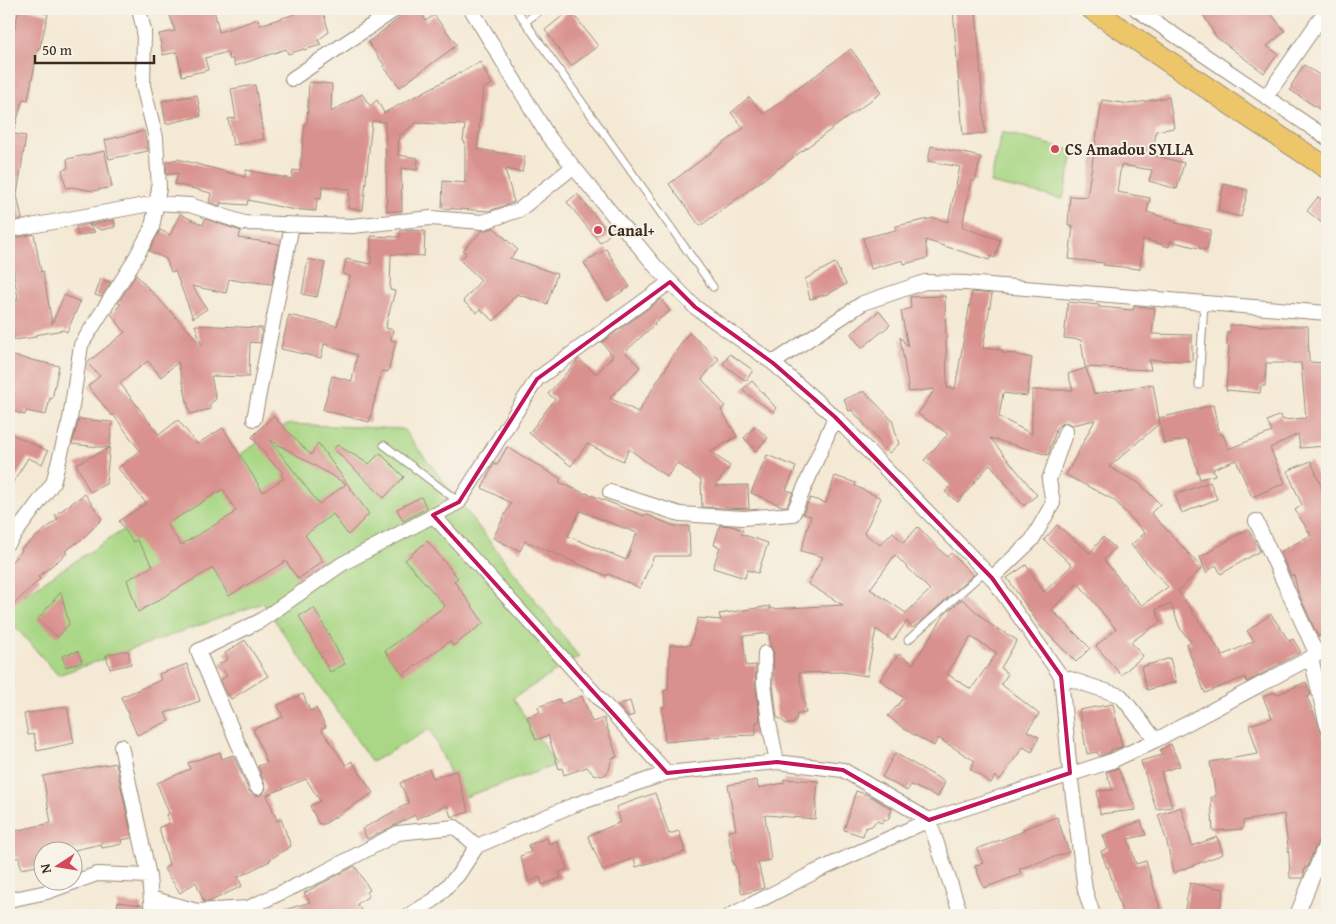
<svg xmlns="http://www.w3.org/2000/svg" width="1336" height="924" viewBox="0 0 1336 924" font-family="'Gentium Book Plus',serif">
<rect width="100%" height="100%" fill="#f7f3e8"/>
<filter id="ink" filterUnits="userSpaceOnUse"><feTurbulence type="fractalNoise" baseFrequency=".02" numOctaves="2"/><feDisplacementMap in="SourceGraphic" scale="10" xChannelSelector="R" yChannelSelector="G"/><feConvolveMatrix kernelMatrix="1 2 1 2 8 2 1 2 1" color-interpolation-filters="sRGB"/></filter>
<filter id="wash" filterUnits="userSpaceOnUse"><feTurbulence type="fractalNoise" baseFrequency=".0096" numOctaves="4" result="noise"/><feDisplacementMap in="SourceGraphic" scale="20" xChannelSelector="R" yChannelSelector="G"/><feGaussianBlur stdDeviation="1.12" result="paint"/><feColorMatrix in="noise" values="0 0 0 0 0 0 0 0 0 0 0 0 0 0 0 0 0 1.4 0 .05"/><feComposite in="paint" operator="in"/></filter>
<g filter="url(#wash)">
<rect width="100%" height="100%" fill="#f4e9d4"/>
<path fill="#a9d785" stroke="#728052" d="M1002 132 1074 151 1063 199 990 183Z
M287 424 403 429 579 657 513 698 556 765 462 798 430 729 372 762 263 603 58 675 9 620V604Z"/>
<g id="blocks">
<path fill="#d9918e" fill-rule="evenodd" d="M19 9H28L48 14 40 48H38L28 100 23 99 13 134 26 136 17 195 22 219 9 221V52Z
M168 9H214L219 32 258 19 260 25 311 9H322L329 32 318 40 321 45 304 50V49L288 54 286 49 235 66 232 58 230 60 227 52 205 58 208 70 182 76 177 52 163 55 159 34 175 31Z
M410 9H419L426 21 434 15 457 45 400 87 384 67 385 66 368 42 401 17 404 12Z
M953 9H976L985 133 963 135Z
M1200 9H1267L1285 31 1267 46 1278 54 1264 73 1216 37Z
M570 10 598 46 571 66 545 30Z
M851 49 882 92 700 226 669 184 744 128 731 113 749 97 764 114Z
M480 62 492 84 483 89 479 127H480L477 149 525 157 522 172 505 169 514 202 489 211 442 208 443 181 465 183V142L463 141 465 125 416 123 399 136 398 155 418 158 417 170 401 168 402 211H387L385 122 372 121 363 210 348 208 350 189 322 186 321 199 317 198 316 211 290 209 248 200 247 205 220 203V206L209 202 211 193 175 184 178 173 167 175 166 162 178 159 245 177 246 170 292 179 293 170 300 171 305 123H307L309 82 332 84 331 112 362 94 370 106 377 100 384 113Z
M1304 65 1327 80V114L1290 90 1292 87 1291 86Z
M255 85 264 139 233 145 228 119 236 118 231 89Z
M197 95 201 116 166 124 162 101Z
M1169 97 1174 128 1156 131 1153 155 1184 163 1177 189 1149 181 1152 170 1121 165 1117 192 1150 198 1147 212 1176 221 1175 223 1211 230 1207 250 1170 241 1169 247 1143 239 1140 269 1103 265 1104 263 1069 259 1073 226 1068 225 1070 196 1087 197 1102 100 1130 104Z
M144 131 148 151 109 159 105 140Z
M931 146 981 157 975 181H971L962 227 1000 240 995 258 991 256 989 260 925 240 928 258 904 264 903 260 871 269 863 238 896 230V226L934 218 948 222 960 167 928 161Z
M105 151 112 187 93 191 72 187 66 188 62 170 68 168 67 159Z
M1224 184 1248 190 1241 217 1218 211Z
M577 194 610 234 600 243 567 202Z
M1318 197 1327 204V227L1307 211Z
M180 214 203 225 205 219 241 231 239 238 279 244 272 284 246 281 245 282 229 279 226 293 192 286 207 309 193 318 175 271 171 272 166 259 149 251 160 230 170 235Z
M114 220 115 227 102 230 89 224Z
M88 224 95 232 78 236 76 227Z
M494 228 518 250 510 258 557 274 547 304 517 294 494 321 480 309 477 313 463 301 481 280 460 260 466 254 463 250 482 231Z
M401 230 425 231 424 256 391 254 390 290 395 291 386 324H387L386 328 393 330 391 340 396 341 388 372 382 371 369 422 323 410 332 376 352 381 357 355 324 344 321 358 281 349 289 315 337 326 350 276 343 274 346 259 371 264V236L400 237Z
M34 234 41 272 43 271 52 324 64 295 80 302 67 332 63 330 35 335 36 337 14 340 9 301 18 299 13 269H9V239Z
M606 249 630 287 607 301 584 263Z
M308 259 325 263 317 297 302 294Z
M835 263 846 284 828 294 810 299 805 279Z
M136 275 202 345 195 325 262 328 260 343 250 342 249 377 211 376 216 399 209 405 211 409 190 414 178 362 161 377 148 361 120 383 159 435 178 420 197 444 223 428 263 492 284 478 281 475 283 473 269 459 252 437 273 416 311 455 318 443 369 514 348 535 333 514 305 535 323 561 298 579 286 561 229 596 213 568 138 612 127 580 153 566 137 540 133 542 119 521 146 503 118 468 140 451 113 414 112 416 88 386 100 376 87 363 125 332 111 314 121 304 118 303ZM270 440 307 461 346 484 319 504ZM223 489 236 511 232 513 233 514 181 545 167 524Z
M101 279 111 282 101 297 95 295Z
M972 292 992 294 983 348 1002 350V353L1017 354V355L1032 358 1027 396 1003 393 999 417 1032 434V390H1073L1068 374 1086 368 1094 394 1153 384 1159 418 1213 405 1220 435 1223 434 1228 449 1272 432 1267 421 1280 415 1283 420 1306 418 1301 363H1266L1265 386H1261L1260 393 1226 390 1229 346H1227V332H1230V325L1272 326H1308L1309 362 1327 363V446L1300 448 1298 434 1270 448 1285 483 1252 497 1236 460 1213 469 1215 475 1200 479 1188 439 1164 444 1159 418 1160 423 1109 467 1139 483 1160 504 1151 513 1202 568 1178 591 1193 612H1192L1207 632H1208L1218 649H1219L1222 656 1254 641 1247 631 1271 614 1289 641 1293 639 1301 652 1247 682 1245 677 1205 693 1186 644 1191 642 1180 628 1171 604 1156 609 1160 622 1131 642 1143 656 1121 675 1096 646 1116 629 1078 583 1052 610 1090 648 1076 662 1041 627 1007 578 1026 565 1044 592 1072 565 1044 540 1057 525 1090 553 1103 537 1115 548 1104 560 1134 597 1142 605 1168 587 1131 545 1145 533 1114 500 1066 475 1095 420 1072 425 1065 422 1061 424 1057 427 1048 455 990 438 1037 495 1024 506 990 464 958 502 945 492 951 485 924 460 948 434 918 414 935 389 909 392 900 337 908 347 901 311 911 308 910 297 945 296 947 388 955 389Z
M661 299 670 311 654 323 655 324 625 352 640 367 610 398 638 412 684 339 689 333 719 359 702 379 725 406 721 410 737 436 711 452 730 466 715 486 748 485 749 509 702 507 701 480 677 463 667 477 629 449 623 461 587 444 571 466 529 433 555 399 548 394 576 362 579 359 596 374 613 356 602 342Z
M1068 302 1099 305V307L1133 310 1134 306 1155 308 1152 334 1192 335V361L1149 360 1151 370 1085 367 1081 340 1064 338Z
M879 311 890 325 862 348 851 334Z
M730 354 753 370 746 381 723 364Z
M9 355 59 366 52 399 50 398 46 415 26 411 25 415 9 410Z
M752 381 776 408 773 412 742 390Z
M861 392H865L892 420 899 444 889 453 852 410 849 411 844 400Z
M79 419 112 422 106 484 90 492 76 464 109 448 72 444Z
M755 426 768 438 756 451 744 438Z
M9 433 48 451 42 464 28 458 9 489Z
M337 445 369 464 380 453 404 477 384 498 334 449Z
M507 447 561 479 559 482 586 494V493L644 516 645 514 674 526H689L690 556H654L640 588 608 574 607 576 525 541 520 551 493 538 511 503 482 488 494 464 497 465ZM580 511 637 533 626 560 568 536Z
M767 455 796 467 786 490 793 492 787 506H782L751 493Z
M1311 461 1324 493 1327 492V633L1318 637 1298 592 1294 575 1291 576 1280 552 1311 535 1295 510 1302 505 1287 471Z
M835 476 856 483 855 486 881 498 864 533 880 545 893 532 903 543 918 527 947 557 951 553 973 575 920 623 912 628 907 621 893 641 876 629 867 676 842 672 799 673 806 713 797 714 796 720 794 723 790 724H786L779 718H777L773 683 774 653 770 646 769 633 743 636 746 666 756 665 755 684 760 721 756 722V735L727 736 665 742 662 707H665L664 690H668L670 645H690L698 618 721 620 719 614 770 606V609L843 605 808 584 823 557 801 551 811 516 803 514 810 498 826 503ZM895 555 930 590 906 613 870 589Z
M1210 482 1217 499 1182 513 1175 495Z
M85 494 102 519 82 539 65 551 67 553 38 577 40 579 9 609V564L22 551 21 549 58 519 55 515Z
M421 497 427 508 403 521 397 509Z
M720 525 731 526 743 530 741 534 768 543 758 573 747 570 745 578 713 568 720 547 714 545Z
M1248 529 1260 551 1221 574 1216 565 1206 573 1200 557Z
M427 541 458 578 454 581 484 623 453 646 450 641 403 675 385 651 445 606 405 560Z
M61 592 69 624 58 637 37 620Z
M962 599 991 625 1017 640 1001 668 1008 674 1001 684 1039 714 1027 731 1039 737 1032 752 1023 747 1000 780 995 776 991 783 970 769 975 761 938 738 934 746 904 729 888 716 904 698 880 680 899 654 913 664 945 614ZM971 637 997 653 971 689 947 674Z
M314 608 345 664 330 672 299 616Z
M245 640 268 676 231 699 220 680 227 676 219 664 228 659 225 653Z
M78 651 82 662 66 667 62 656Z
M123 651H128L131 664 110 669 106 655Z
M1170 658 1176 682 1147 690 1141 667Z
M187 664 200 701 165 713 169 721 137 735 121 697 161 680 159 674Z
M1306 682 1311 695 1307 697 1316 718 1319 727 1322 732 1327 745V832L1322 834 1319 838 1307 868 1305 867 1303 878H1290L1289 855 1284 814 1243 821V829L1213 831 1211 797H1216L1210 762 1258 754 1249 725 1272 718 1263 697 1275 692 1276 695Z
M303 694 310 711 316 708 326 727 321 729 346 765 352 761 373 793 324 824H319L310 806 320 801 306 779 267 795 277 821 281 819 291 846 269 860 270 861 238 877 242 886 209 902H204L196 882 180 893 164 869 169 865 159 827 169 824 166 814 169 813 157 783 190 769 188 763 220 752 222 759 233 755 249 791 256 796 261 795 264 792 266 788 258 766 267 763 253 729 283 717 278 705Z
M582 696 592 722 604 718 617 757 612 758 609 770 606 774 602 776 593 774 587 767 564 775 562 768 559 769 548 735 536 740 527 717 540 712 538 707 559 699 561 704Z
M630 701 634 715 628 717 618 705Z
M1113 704 1122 747 1111 750V752L1099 756 1097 752 1087 754 1079 710Z
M67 706 74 743 37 751 34 734 28 735 24 714Z
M1171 744 1180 766 1161 772 1172 807 1156 809 1141 761 1162 755 1160 750Z
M895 753 945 782 938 797 911 785 907 791 882 777Z
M116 763 132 838 121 840 122 844 102 848 101 844 66 852H42V865L21 869 19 857 15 858 10 832 51 823 43 776Z
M1118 768 1136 810 1100 814 1097 791 1113 790 1106 772Z
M429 769 433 778 456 771 469 812 451 817 447 805 417 819 415 815 367 839 362 829 409 803 400 783Z
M784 779 818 781 815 819 765 815 771 860 758 862 764 888 742 894 735 865H733L728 831 736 830 728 785 757 780 758 788 784 783Z
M856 791 868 795 892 809 888 820 884 819 883 823 876 821 872 826 865 828 863 836 844 830Z
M655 793 669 834 679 831 685 852 636 867 634 858 603 871 588 836 621 822 616 807Z
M1181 807 1192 846 1217 837 1223 854 1173 873 1167 842 1158 815Z
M1057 817 1069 852 1019 869 1021 874 984 888 975 866 983 863 977 849 1024 831 1023 829Z
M1141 821 1146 835 1128 839 1136 864 1146 861 1159 905 1160 915H1123L1108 867 1107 868 1101 851 1108 849 1103 835Z
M547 838 549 844 557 841 567 869 559 872 561 878 542 885 540 877 529 882 520 856 531 852 528 845Z
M355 866 370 890 366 892 369 896 357 904 364 915H278V912L310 902 304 893Z
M1190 883 1224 889 1219 915H1188L1189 914 1184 913Z
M118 902 142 905 143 915H116Z"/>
</g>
</g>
<g filter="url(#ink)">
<use href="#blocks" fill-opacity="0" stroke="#988a79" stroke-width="1"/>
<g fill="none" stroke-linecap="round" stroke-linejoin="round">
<defs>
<path id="lane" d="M516 9 713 287
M525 22 542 9
M1199 385 1204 303
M384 445 459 502
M908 640 985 571"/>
<path id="street" d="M471 9 548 136 656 267 695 307 773 363 835 417 992 578 1061 676 1070 773 1085 890 1093 915
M1136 9 1327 138
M292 79 396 9
M1266 97 1327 9
M9 230 156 203 190 205 244 223 352 226 431 218 483 222 519 210 573 167
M773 363 863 303 925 282 965 283 1327 313
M254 419 292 225
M610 492 680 514 743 518 793 514 835 417
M433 515 667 773
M1256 521 1317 655
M9 542 53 483 70 419 81 345 131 266 152 228 159 188 156 138 143 86 144 31 139 9
M992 578 1032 540 1053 503 1049 480 1066 431
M765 653 764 683 769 723 777 762
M1311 658 1327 725
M1061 676 1121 696 1156 740
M121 746 149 876 152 915
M257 787 198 651 260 621 342 564 459 502 537 379 670 282
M151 898 197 911 248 908 319 875 398 833 455 827 477 846
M9 900 47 892 97 874 149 876
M409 915 434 900 458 875 477 846 571 806 667 773 777 762 843 770 929 820 961 915
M731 915 815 872 929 820 1112 761 1156 740 1327 649
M1297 915 1327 841"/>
<path id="primary" d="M1092 9 1251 118 1327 168"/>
</defs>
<use href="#lane" stroke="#988a79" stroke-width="9"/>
<use href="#street" stroke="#988a79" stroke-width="16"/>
<use href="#primary" stroke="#988a79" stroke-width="23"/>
<use href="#lane" stroke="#fff" stroke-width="7"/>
<use href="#street" stroke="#fff" stroke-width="14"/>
<use href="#primary" stroke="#ecc669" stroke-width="21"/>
</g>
</g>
<path fill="none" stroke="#c2185b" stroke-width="4" stroke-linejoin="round" d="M670 282 695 307 773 363 835 417 992 578 1061 676 1070 773 929 820 843 770 777 762 667 773 433 515 459 502 537 379Z"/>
<g fill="#d1495b" stroke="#f7f3e8" stroke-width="2">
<circle cx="1055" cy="149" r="5"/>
<circle cx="598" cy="230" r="5"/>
</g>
<g text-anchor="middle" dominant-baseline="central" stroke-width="4" stroke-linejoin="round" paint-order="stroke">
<g font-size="16" font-weight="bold" fill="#3b2a1e" stroke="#f7f3e8" text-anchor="start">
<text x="1065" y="149">CS Amadou SYLLA</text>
<text x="608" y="230">Canal+</text>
</g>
</g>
<rect width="1336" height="924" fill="none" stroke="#f7f3e8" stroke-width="30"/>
<g transform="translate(58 866) rotate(258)"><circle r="24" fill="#f7f3e8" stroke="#aca397"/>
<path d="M0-4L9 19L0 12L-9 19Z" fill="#d1495b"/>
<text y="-8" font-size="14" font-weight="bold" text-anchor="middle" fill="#3b2a1e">N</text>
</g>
<path d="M35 55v8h119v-8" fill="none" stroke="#3b2a1e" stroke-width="2.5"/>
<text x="42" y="55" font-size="15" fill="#3b2a1e" stroke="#f7f3e8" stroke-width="4" paint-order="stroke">50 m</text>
</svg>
